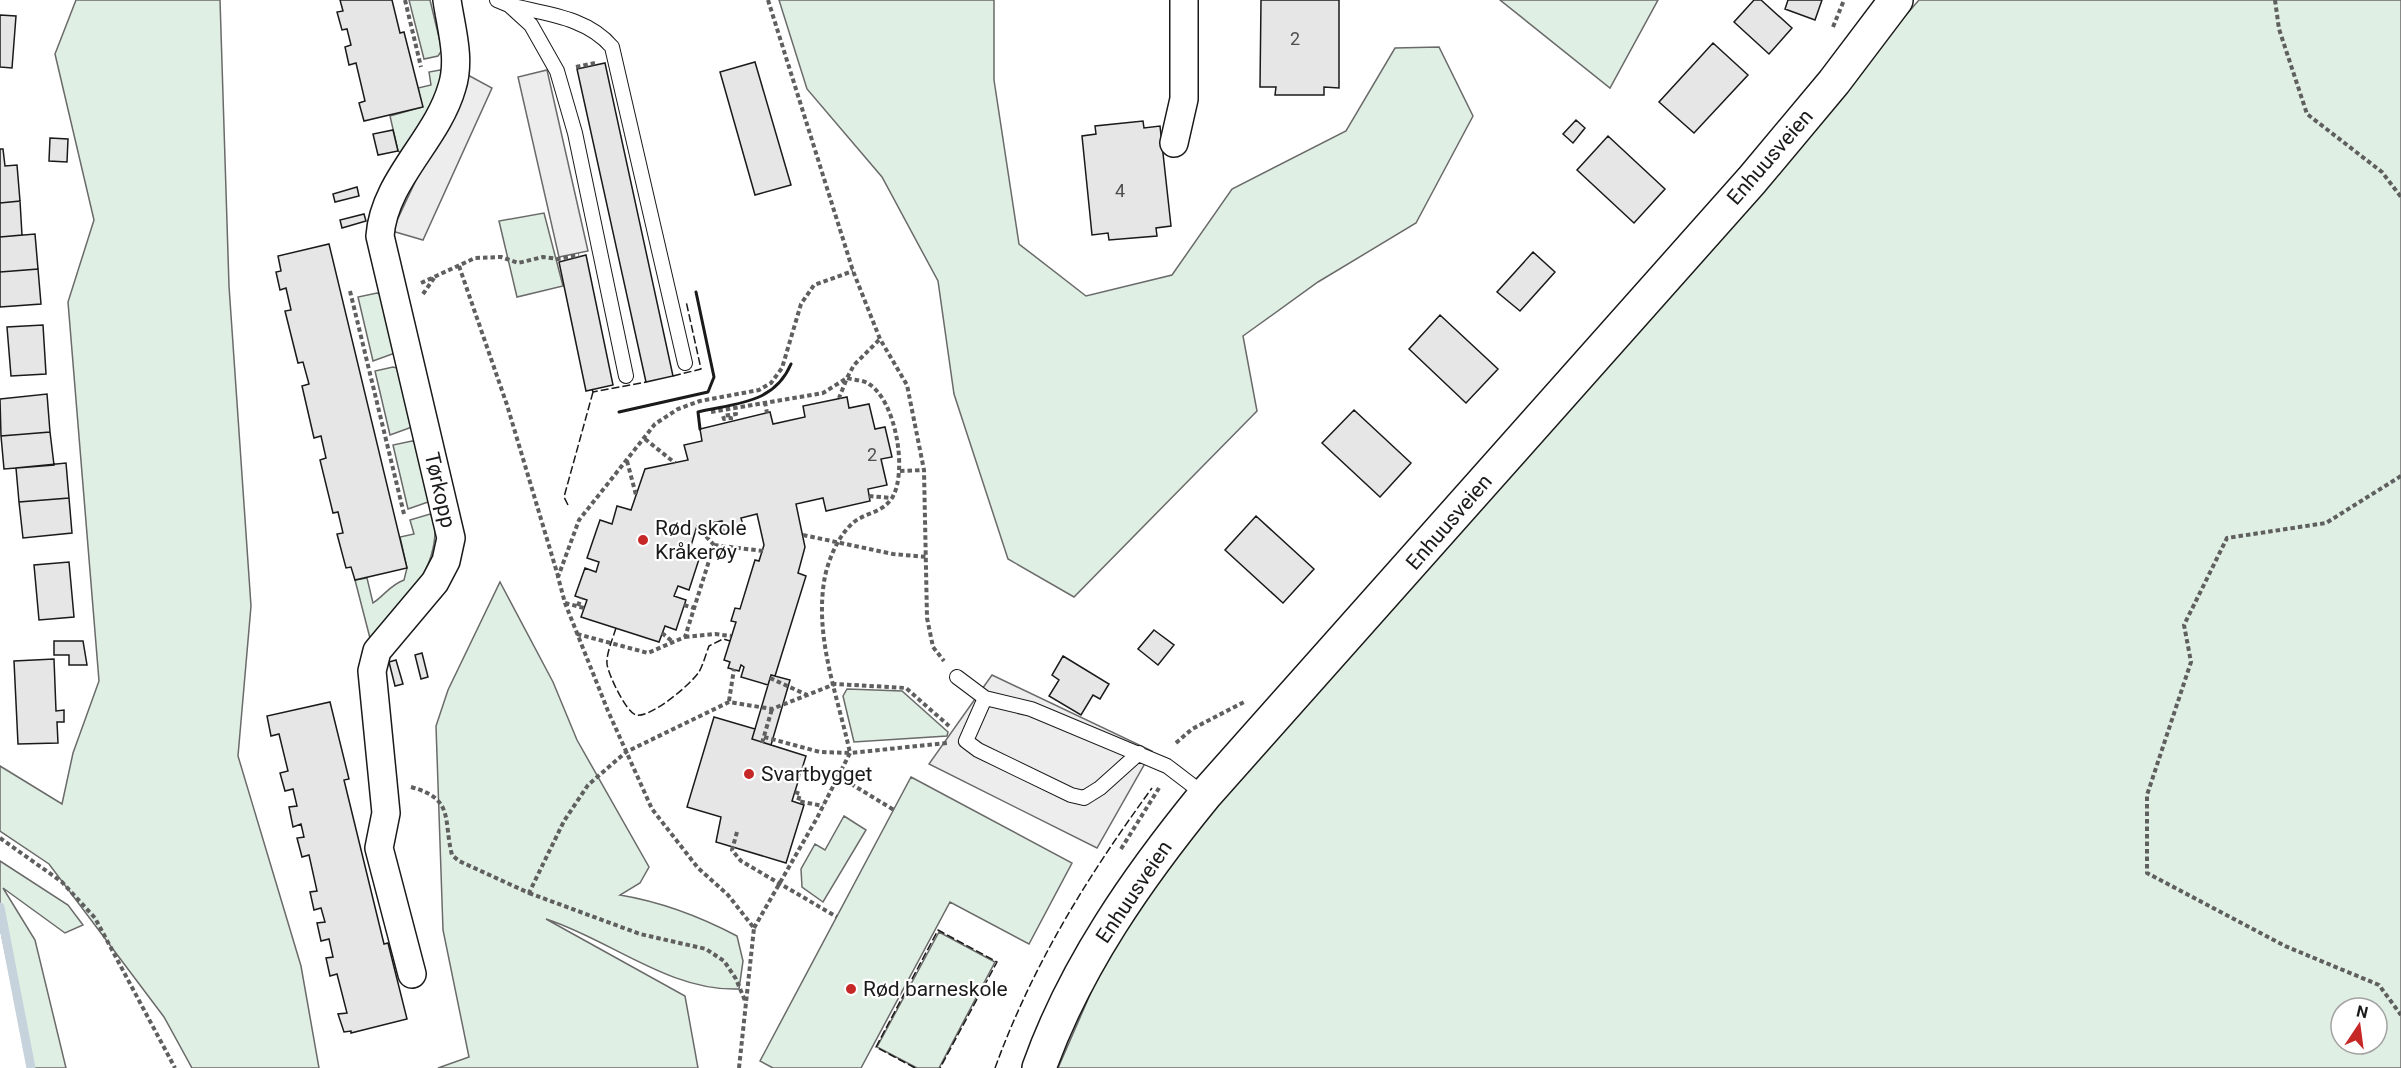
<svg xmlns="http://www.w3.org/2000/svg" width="2401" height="1068" viewBox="0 0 2401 1068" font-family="Roboto,sans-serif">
<rect width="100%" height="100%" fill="#fff"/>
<path fill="#e0efe3" stroke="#6a6a6a" stroke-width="1.5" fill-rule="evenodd" d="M76 0H220L229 286 251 606 238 756 301 966 319 1068H192L164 1017 49 864 0 831V766L62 804 73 753 99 681 68 302 94 220 55 54Z
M409 0H430L442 50 438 56 424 59Z
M779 0H994V80L1019 244 1086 296 1172 275 1232 189 1346 131 1395 48 1439 47 1473 116 1416 223 1318 282 1243 336 1257 411 1074 597 1008 559 954 394 938 281 882 177 807 89Z
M1500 0H1658L1610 88Z
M1919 0H2401V1068H1058L1130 903ZM2341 1008H2377V1044H2341Z
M440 70 443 72 444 84 403 154 398 151 390 116 422 107 418 88 431 85 429 72Z
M544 213 563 286 517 297 499 221Z
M377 293 380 294 395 353 373 361 358 297Z
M393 367 397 368 412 427 390 435 375 371Z
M412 441 416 442 431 501 408 509 393 445Z
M430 514C436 519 435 524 435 531 435 576 397 610 371 642L355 580 367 578 373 603C385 595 390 585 404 580L407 568 400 537 414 534 410 520Z
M500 582 553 682 577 740 649 867 640 883 620 895C662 902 699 916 737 936L743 961 739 989C670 992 609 939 546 919L685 996 698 1068H438L469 1057 443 930 436 726 448 690Z
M847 689 902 691 948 732 947 736 854 742 843 696Z
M911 777 1072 863 1029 944 950 902 861 1068H773L760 1061Z
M844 816 866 830 823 902 802 887 801 869 815 844 825 850Z
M0 861 68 905 83 925 65 933 3 888 35 940 66 1068H29L0 926Z
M939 932 995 962 939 1068H917L877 1047Z"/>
<path fill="#ededed" stroke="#6a6a6a" stroke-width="1.5" d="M547 70 588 251 559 257 518 77Z
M466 74 492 88 423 240 392 231Z
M992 675 1152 751 1097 848 929 764Z"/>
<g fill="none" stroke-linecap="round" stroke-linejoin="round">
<path stroke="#c6d2dc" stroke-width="9" d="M0 907 31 1068"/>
</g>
<path fill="#e6e6e6" stroke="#1a1a1a" stroke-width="1.5" d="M340 0H392L400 33 404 32 423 107 364 121 359 103 365 101 356 63 349 65 345 47 351 45 347 29 342 30 337 12 343 11Z
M1261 0H1339V88L1324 87V95H1275L1276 87H1260Z
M1754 0H1761L1792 28 1769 54 1734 22Z
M1788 0H1822L1815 20 1785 9Z
M0 15 16 16 12 68 0 67Z
M1713 43 1748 75 1694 133 1659 102Z
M755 62 791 185 755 195 720 72Z
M605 63 673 376 646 382 577 69Z
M1576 120 1585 128 1573 143 1563 134Z
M1143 121 1144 128 1160 126 1171 226 1156 228 1157 236 1109 240 1108 233 1092 235 1082 136 1096 134 1095 126Z
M393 130 398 151 378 155 373 134Z
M1608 136 1665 189 1634 223 1577 170Z
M50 138 68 139 67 162 49 161Z
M0 149H3L5 166 17 165 20 201 0 203Z
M357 187 359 196 335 202 333 194Z
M20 201 22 235 0 237V203Z
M364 214 366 221 342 228 340 220Z
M35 234 38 269 0 272V237Z
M329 244 407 568 355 580 351 567 346 568 337 534 343 533 338 512 333 513 320 460 326 458 321 436 314 438 302 386 309 384 303 362 298 363 285 311 291 310 286 288 280 290 276 272 281 271 278 256Z
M1533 252 1555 272 1520 311 1497 292Z
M586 255 613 385 586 391 559 262Z
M38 269 41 304 0 307V272Z
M1440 315 1498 369 1466 403 1409 349Z
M43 325 46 374 11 376 7 327Z
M47 394 50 432 1 436 0 399Z
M847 397 849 408 869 404 875 429 885 427 892 457 881 459 887 485 868 489 870 501 826 511 823 498 796 504 805 547 798 573 806 576 775 676 771 675 768 685 741 677 744 667 741 665 739 671 728 668 730 662 724 660 736 622 731 621 735 608 740 609 755 560 759 561 764 545 757 514 741 518 744 529 724 533 722 521 697 526 690 549 701 553 689 590 678 586 674 596 686 600 676 630 665 626 659 642 581 617 587 600 575 596 585 568 596 572 599 562 587 558 600 520 612 524 617 506 631 510 645 469 688 460 684 445 702 441 700 429 770 412 773 424 805 417 803 406Z
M1354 410 1411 463 1380 497 1322 443Z
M50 432 54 465 4 469 1 436Z
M66 463 69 498 19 502 16 468Z
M69 498 72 533 23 538 19 502Z
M1256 516 1314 569 1283 603 1225 550Z
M69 562 74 617 39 620 34 565Z
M1154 630 1174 645 1158 665 1138 649Z
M54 641H83L87 665H69V655H54Z
M422 653 428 677 421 679 415 655Z
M1063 656 1109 684 1100 699 1093 695 1081 715 1049 696 1059 680 1052 675Z
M54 659 56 711 64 710V722H57L58 743 18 744 14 661Z
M396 660 403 684 395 686 389 662Z
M771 675 790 680 771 745 752 739Z
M330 702 349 779 344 780 384 944 388 943 407 1019 351 1033V1031L344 1032 338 1014 347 1013 337 974 330 976 326 958 333 957 329 939 321 941 317 923 325 922 321 908 314 910 310 892 317 891 309 855 302 857 297 838 304 837 301 824 293 827 289 807 297 806 293 789 285 791 280 773 288 771 279 734 271 736 267 716Z
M714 717 755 729 752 739 806 756 792 801 804 805 786 863 716 842 721 817 687 807Z"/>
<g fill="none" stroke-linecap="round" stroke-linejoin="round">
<defs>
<path id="service" d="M497 0 509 5 531 25 557 71 575 133 626 376
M509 5C545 14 587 17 612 47L685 363
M957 677 985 698 1031 709 1167 766 1205 795
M985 698 966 741 978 750 1071 795 1084 798 1100 788 1139 753"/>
<path id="minor" d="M1174 143 1184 99V0
M412 974 379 848 386 813 372 671 377 651 435 582 446 561 451 538 380 236C384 180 437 140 452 87 461 59 451 28 447 0"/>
<path id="primary" d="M1039 1068C1075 967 1138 877 1205 795L1752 180 1834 82 1896 0"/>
</defs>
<use href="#service" stroke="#1a1a1a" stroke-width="16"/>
<use href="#minor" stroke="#1a1a1a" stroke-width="30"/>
<use href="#primary" stroke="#1a1a1a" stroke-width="36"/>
<path stroke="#5f5f5f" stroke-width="4" stroke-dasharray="4.5 3" stroke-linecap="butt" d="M405 0 421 67
M768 0 853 271 880 339 907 385 924 470 927 618 933 647 944 661
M2275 0 2279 29 2307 114 2382 172 2401 197
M1833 27 1844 0
M576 67 595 63
M459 266 507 405 558 576
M421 283 475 258 501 257 518 263 543 257 558 259 579 255
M350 291 404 514
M423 294 434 278
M765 402 767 413
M711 412 823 393 847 378 854 365 880 339
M731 420V418L724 419 723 416 736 414 735 407
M645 439 675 463
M627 461 636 495
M900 471 924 470
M2401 476 2326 523 2227 538 2184 625 2191 662 2147 795V873L2285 946 2379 985 2401 1015
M869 496 891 498
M703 526V533
M803 535 893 554 927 557
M714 545 763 551
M565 603 584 608
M684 605 694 608
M578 606 581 598
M662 633 673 642
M577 634 648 653 685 637 714 545 703 533 696 531
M685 637 715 634 731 636
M770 678 807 695
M729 701 734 669
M764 737 820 752 850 753C838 697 815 640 824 582 827 562 838 535 854 522 867 512 882 513 892 498 908 472 896 401 869 384 864 380 853 380 847 378L839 398
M762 743 772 709
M1176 743 1192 729 1244 702
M838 776 894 810
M411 787C455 799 443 820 452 855L459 861 529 893 564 821 588 785 626 752 729 702 772 709 835 684 906 688 949 726
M795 792 800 794 798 801 823 806
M737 832 732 850 741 861 837 917
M0 838 62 882 95 918 175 1068
M1121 849 1159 788
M529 893 640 934 706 949 724 961 736 979 746 1003
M754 928 817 818 850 753 947 743
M739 1068 754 928 728 895 698 868 652 809 608 711 565 603 558 577 579 520 655 424 678 409 700 401 759 390 771 383 782 368 801 304 814 285 853 271"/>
<use href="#service" stroke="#fff" stroke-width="14"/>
<use href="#minor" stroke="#fff" stroke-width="27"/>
<use href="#primary" stroke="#fff" stroke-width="33"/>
<path stroke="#1a1a1a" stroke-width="1.5" stroke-dasharray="8 3" stroke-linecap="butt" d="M673 376 701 369 686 301
M592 389 593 392 646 382
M568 505 564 497 593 392
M616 628C613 638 606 654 607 664 608 674 626 712 636 715 651 718 690 685 699 672 703 665 706 654 709 646L723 639 730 641
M915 1068 876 1047 938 930 997 962 940 1068
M995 1068C1033 964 1087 877 1152 788"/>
<path stroke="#1a1a1a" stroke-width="3" d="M619 412 708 392 714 377 696 292
M700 429 698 412C736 403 774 404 791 364"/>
</g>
<g fill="#c62828" stroke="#fff" stroke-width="2">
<circle cx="643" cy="540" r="6"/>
<circle cx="749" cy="774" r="6"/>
<circle cx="851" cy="989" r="6"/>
</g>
<g text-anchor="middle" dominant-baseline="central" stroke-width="4.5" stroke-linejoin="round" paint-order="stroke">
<g font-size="18" fill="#4d4d4d">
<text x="1295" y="38">2</text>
<text x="1120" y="190">4</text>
<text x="872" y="454">2</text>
</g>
<g font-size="21" fill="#1a1a1a" stroke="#fff">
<text transform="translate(1770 157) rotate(-49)">Enhuusveien</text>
<text transform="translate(440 490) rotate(77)">Tørkopp</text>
<text transform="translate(1449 522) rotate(-49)">Enhuusveien</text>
<text transform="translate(1134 892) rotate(-56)">Enhuusveien</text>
</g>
<g font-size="21" fill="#1a1a1a" stroke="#fff" text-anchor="start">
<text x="655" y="528">Rød skole<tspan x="655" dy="24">Kråkerøy</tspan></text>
<text x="761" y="774">Svartbygget</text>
<text x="863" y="989">Rød barneskole</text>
</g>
</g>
<g transform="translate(2359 1026) rotate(13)"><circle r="28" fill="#ffffff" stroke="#a3a3a3" stroke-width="1.5"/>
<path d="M0-4.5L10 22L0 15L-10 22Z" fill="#c62828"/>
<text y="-9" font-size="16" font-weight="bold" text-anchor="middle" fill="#1a1a1a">N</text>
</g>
</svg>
